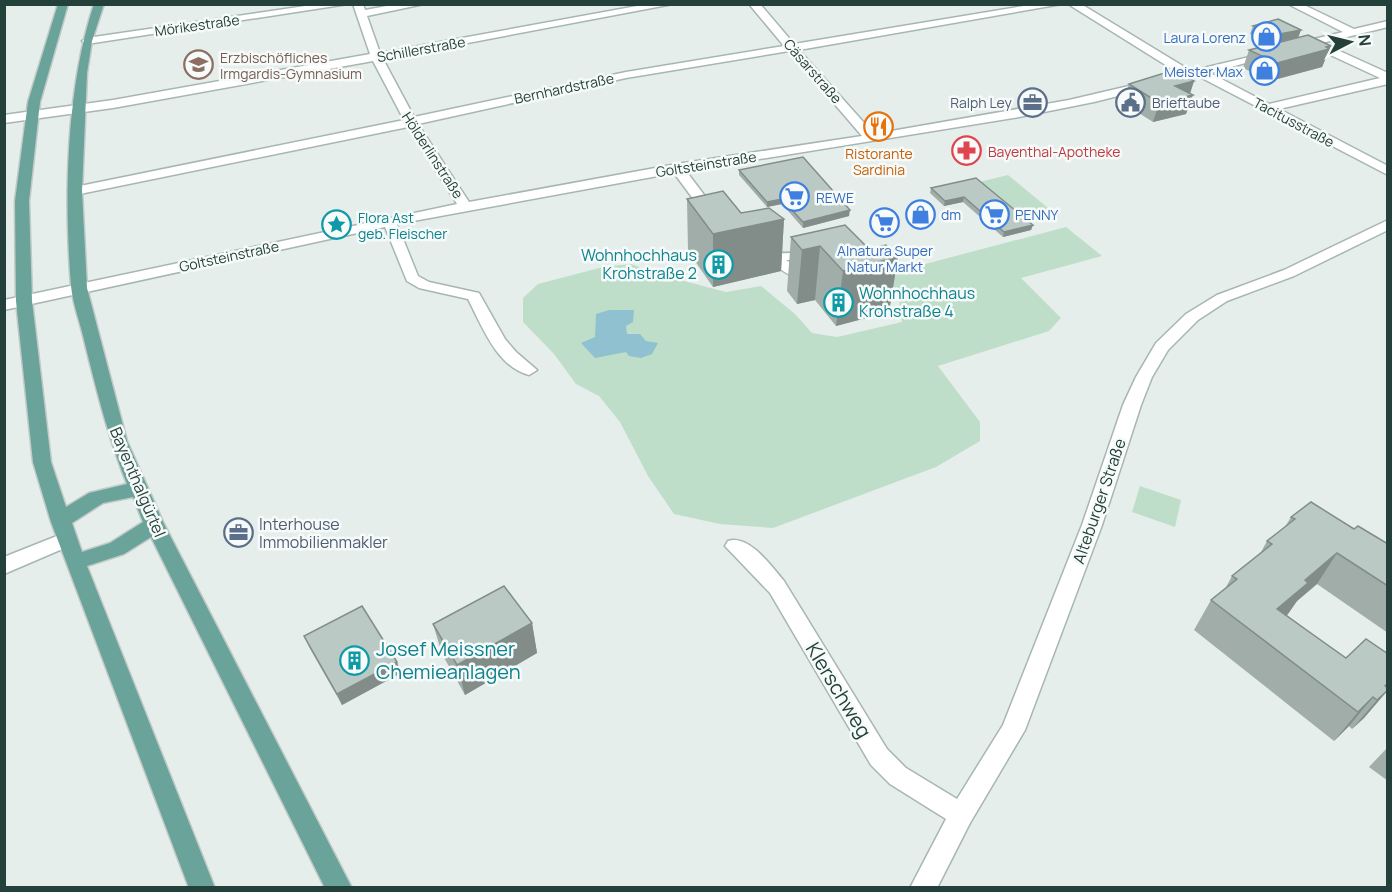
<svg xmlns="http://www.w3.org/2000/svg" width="1392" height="892" viewBox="0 0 1392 892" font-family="Manrope,sans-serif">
<rect width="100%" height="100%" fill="#e5eeeb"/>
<path fill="#bfdeca" d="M1008 175 1054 213 1020 221 975 183Z
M1066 227 1102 256 1021 278 1061 318 1049 331 938 366 980 422V441L936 467 773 528 720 524 674 514 648 476 620 422 599 396 576 384 554 354 523 322V298L538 284 603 267 631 264 661 275 726 292 761 286 795 314 812 333 837 337 902 322 899 300 877 281 891 273Z
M1140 486 1181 500 1175 527 1132 512Z"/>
<path fill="#8fc1d1" d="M609 310H634L633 322 626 326 627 334H640L646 341 658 343 652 354 641 358 629 356 626 352 595 358 581 343 595 337 596 314Z"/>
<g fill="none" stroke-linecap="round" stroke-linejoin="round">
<defs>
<path id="minor" d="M319 4H348L87 44 82 41 87 38Z
M353 4H363L365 10 398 4H424L367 16 380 53 648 4H673L383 59 414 117 626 72 784 46 749 4H760L794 44 1036 4H1062L799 50 874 134 1069 100 1180 74 1068 4H1081L1191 71 1274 51V55L1210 73 1269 104 1380 78 1311 46 1293 48V44L1343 32 1288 4H1302L1354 29 1388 21V27L1322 43 1388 73V84L1279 109 1388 166V175L1198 76 1094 102 1019 117 686 171 720 216 713 220 708 219 674 173 397 224 418 276 429 282 479 293 505 339 516 352 537 370 529 375C497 367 482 326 468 299L419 288 407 281 385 227 4 310V300L457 204 408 127 75 195 68 191 75 187 404 120 373 61 113 108 4 123V115L113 100 370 54ZM789 51 862 136 677 164 469 202 418 124 626 78Z
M1388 220V230L1294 276 1227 301 1198 320 1168 350 1152 377 1141 405 1102 525 1025 730 970 823 937 888H910L946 819 890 784 871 765 770 593 725 546 728 541C749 534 772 567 784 581L887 749 906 768 957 799 1003 725 1082 525 1123 405 1136 377 1156 343 1186 314 1217 295 1284 270Z
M763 246C768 247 771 251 776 252 795 258 815 239 827 269 806 296 778 266 758 253L756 250ZM786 260H804L812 268 803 271Z
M67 532 74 534 77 539 74 544 4 574V557Z"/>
<path id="major" d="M58 4H68L40 102 29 201 32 301 51 462 66 507 89 493 127 484C108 437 97 392 85 344 81 325 73 305 71 286 64 197 66 89 94 4H104L92 41 87 73 82 191 87 288 127 441 164 524 352 888H325L151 537 124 554 87 566 215 888H189L51 522 33 462 16 301 15 201 28 102ZM133 497 143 522 110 543 82 552 72 523 103 503Z"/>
</defs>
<use href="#minor" stroke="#a7b6b3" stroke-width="3"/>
<use href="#major" stroke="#c2cac8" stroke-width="3"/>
<use href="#minor" fill="#fff" fill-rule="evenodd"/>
<use href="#major" fill="#6aa399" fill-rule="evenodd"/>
</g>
<path fill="#a0ada9" d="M1253 26 1301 30 1298 37 1331 46 1322 67 1270 81 1243 68 1249 50 1271 44 1250 34Z
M1194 81 1190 94 1186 114 1153 122 1123 103 1129 84Z
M739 170 849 216 803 228 782 204 767 207 739 175Z
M976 178 1033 225 1031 230 1003 237 963 202 944 206 930 193 931 188Z
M687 199 741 213 784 219 781 271 713 287 688 251Z
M791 237 869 249 898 257 889 312 836 326 815 300 797 304 787 291Z
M1291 517 1354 529 1388 544V633L1317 584 1297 601 1287 615 1388 690 1364 718 1352 729 1349 726 1334 741 1194 630 1211 600 1225 589 1232 576 1260 554 1267 541 1285 527Z
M532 623 537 653 465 695 442 654 433 624Z
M304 636 397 662 401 673 342 705 309 647Z
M1388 747V781L1369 767Z"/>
<path fill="#828d89" d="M1301 30 1298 38 1271 44 1274 35Z
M1331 46 1322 67 1270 81 1277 63Z
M1194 81 1189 96 1193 95 1186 114 1153 122 1159 103 1175 86Z
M964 197 963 202 944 206 945 201Z
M782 199V204L767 207V202Z
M850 210 849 216 803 228V222Z
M784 219 781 271 713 287V234Z
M1033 225 1031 230 1003 237 1004 232Z
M820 246 815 300 797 304 802 250Z
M898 257 889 312 836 326 843 271Z
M1337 553 1317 584 1297 601 1288 614 1260 637 1277 609 1305 580Z
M532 623 537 653 465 695 457 665Z
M397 662 401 673 342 705 337 694Z
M1388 683V690L1364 718 1352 729 1377 700 1375 698Z
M1373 697 1349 726 1334 741 1358 712Z"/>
<path fill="#bac9c4" stroke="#828d89" stroke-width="1.5" d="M1278 19 1301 30 1274 35 1253 26Z
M1308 35 1331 46 1326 47 1329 49 1277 63 1249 50Z
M1174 70 1194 81 1175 86 1193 95 1159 103 1129 84Z
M803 157 850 210 803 222 782 199 767 202 739 170Z
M976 178 1033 225 1004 232 964 197 945 201 931 188Z
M723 191 741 213 769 208 784 219 713 234 687 199Z
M845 225 869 249 886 245 898 257 843 271 820 246 802 250 791 237Z
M1311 502 1354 529 1358 526 1388 544V586L1337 553 1305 580 1308 583 1277 609 1346 658 1366 639 1388 654V683L1385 686 1388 688V690L1377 700 1373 697 1358 712 1211 600 1237 579 1232 576 1272 544 1267 541 1295 519 1291 517Z
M504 586 532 623 457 665 433 624Z
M362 606 397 662 337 694 304 636Z"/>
<defs>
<symbol id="shop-ring" viewBox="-11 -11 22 22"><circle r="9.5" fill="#f6faf8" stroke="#3f7fe0" stroke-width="1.5"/><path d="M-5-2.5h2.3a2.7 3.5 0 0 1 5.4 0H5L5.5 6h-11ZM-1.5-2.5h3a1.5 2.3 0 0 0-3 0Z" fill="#3f7fe0"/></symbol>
<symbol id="school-ring" viewBox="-11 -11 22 22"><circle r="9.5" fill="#f6faf8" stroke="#8d6e63" stroke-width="1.5"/><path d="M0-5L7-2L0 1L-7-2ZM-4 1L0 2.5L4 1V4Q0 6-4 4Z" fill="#8d6e63"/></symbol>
<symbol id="office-ring" viewBox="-11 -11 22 22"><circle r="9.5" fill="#f6faf8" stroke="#5c6f8a" stroke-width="1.5"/><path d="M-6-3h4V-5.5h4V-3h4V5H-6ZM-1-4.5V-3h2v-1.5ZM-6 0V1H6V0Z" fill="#5c6f8a"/></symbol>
<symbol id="civic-ring" viewBox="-11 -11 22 22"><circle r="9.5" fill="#f6faf8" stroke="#5c6f8a" stroke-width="1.5"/><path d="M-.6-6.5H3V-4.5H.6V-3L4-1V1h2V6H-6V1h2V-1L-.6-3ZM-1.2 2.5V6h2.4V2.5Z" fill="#5c6f8a"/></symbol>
<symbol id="restaurant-ring" viewBox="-11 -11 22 22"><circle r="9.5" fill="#f6faf8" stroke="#e8710a" stroke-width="1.5"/><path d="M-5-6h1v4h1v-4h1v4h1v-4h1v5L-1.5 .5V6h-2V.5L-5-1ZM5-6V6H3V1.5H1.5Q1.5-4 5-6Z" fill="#e8710a"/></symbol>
<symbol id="pharmacy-ring" viewBox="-11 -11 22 22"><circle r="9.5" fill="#f6faf8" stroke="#e0444e" stroke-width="1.5"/><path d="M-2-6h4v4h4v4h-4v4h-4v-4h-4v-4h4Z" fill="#e0444e"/></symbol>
<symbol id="supermarket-ring" viewBox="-11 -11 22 22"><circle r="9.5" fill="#f6faf8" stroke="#3f7fe0" stroke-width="1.5"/><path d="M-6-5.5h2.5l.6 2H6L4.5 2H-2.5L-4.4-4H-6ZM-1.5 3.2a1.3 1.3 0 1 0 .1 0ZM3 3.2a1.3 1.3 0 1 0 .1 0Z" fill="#3f7fe0"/></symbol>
<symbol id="sight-ring" viewBox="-11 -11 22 22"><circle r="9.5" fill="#f6faf8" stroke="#0f9aa8" stroke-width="1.5"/><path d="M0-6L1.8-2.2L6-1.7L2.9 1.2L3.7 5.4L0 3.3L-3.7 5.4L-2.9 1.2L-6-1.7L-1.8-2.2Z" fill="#0f9aa8"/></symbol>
<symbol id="building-ring" viewBox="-11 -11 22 22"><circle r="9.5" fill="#f6faf8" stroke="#0f9aa8" stroke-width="1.5"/><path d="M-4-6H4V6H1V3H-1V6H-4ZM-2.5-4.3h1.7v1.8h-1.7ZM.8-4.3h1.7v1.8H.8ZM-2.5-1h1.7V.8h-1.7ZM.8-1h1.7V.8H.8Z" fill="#0f9aa8"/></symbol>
</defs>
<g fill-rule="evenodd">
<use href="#shop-ring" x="1250" y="20" width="33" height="33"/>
<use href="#school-ring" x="182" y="48" width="33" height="33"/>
<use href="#shop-ring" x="1248" y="54" width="33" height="33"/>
<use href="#office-ring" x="1016" y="86" width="33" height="33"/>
<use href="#civic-ring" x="1114" y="86" width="33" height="33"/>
<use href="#restaurant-ring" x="862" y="110" width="33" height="33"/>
<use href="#pharmacy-ring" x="950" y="134" width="33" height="33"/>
<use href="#supermarket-ring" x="778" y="180" width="33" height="33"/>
<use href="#shop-ring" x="904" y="198" width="33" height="33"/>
<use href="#supermarket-ring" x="978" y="198" width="33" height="33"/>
<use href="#supermarket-ring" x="868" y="206" width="33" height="33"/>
<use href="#sight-ring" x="320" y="208" width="33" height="33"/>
<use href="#building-ring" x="702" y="248" width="33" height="33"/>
<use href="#building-ring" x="822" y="286" width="33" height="33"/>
<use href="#office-ring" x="222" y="516" width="33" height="33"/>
<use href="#building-ring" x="338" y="644" width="33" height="33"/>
</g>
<g text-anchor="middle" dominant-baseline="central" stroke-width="5" stroke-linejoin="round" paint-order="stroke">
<g font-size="14" fill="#24403b" stroke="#f6faf8">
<text transform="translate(197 25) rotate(-8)">Mörikestraße</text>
<text transform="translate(421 49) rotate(-10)">Schillerstraße</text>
<text transform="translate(813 71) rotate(49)">Cäsarstraße</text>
<text transform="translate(564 88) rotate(-12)">Bernhardstraße</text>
<text transform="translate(1294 122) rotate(28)">Tacitusstraße</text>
<text transform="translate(433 155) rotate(57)">Hölderlinstraße</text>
<text transform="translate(706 164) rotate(-9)">Goltsteinstraße</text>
<text transform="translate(229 256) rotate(-12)">Goltsteinstraße</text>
</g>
<g font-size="14" fill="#366cbe" stroke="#f6faf8" text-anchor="start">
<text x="1246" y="37" text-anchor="end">Laura Lorenz</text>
<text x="1243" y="71" text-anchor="end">Meister Max</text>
<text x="816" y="197">REWE</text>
<text x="941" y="214">dm</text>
<text x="1015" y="214">PENNY</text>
<text x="885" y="250" text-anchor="middle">Alnatura Super<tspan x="885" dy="16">Natur Markt</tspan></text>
</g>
<g font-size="14" fill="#785e54" stroke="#f6faf8" text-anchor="start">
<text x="220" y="57">Erzbischöfliches<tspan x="220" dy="16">Irmgardis-Gymnasium</tspan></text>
</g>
<g font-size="14" fill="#4e5e75" stroke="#f6faf8" text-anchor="end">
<text x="1012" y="102">Ralph Ley</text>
<text x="1152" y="102" text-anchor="start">Brieftaube</text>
</g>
<g font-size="14" fill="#be3a42" stroke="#f6faf8" text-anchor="start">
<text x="988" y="151">Bayenthal-Apotheke</text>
</g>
<g font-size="14" fill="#c56008" stroke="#f6faf8">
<text x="879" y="153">Ristorante<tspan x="879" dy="16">Sardinia</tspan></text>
</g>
<g font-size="14" fill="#0d838f" stroke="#f6faf8" text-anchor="start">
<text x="358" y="217">Flora Ast<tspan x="358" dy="16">geb. Fleischer</tspan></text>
</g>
<g font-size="16" fill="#0d838f" stroke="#f6faf8" text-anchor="end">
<text x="697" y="255">Wohnhochhaus<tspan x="697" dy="18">Krohstraße 2</tspan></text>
<text x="859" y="293" text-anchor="start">Wohnhochhaus<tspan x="859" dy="18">Krohstraße 4</tspan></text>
</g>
<g font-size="16" fill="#24403b" stroke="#f6faf8">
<text transform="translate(138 482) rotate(67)">Bayenthalgürtel</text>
<text transform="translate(1099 501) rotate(-71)">Alteburger Straße</text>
</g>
<g font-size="16" fill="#4e5e75" stroke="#f6faf8" text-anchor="start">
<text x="259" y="524">Interhouse<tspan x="259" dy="18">Immobilienmakler</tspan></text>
</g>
<g font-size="20" fill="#0d838f" stroke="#f6faf8" text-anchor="start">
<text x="376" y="648">Josef Meissner<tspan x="376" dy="23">Chemieanlagen</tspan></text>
</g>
<g font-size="20" fill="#24403b" stroke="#f6faf8">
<text transform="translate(839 690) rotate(59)">Klerschweg</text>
</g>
</g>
<rect width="1392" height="892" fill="none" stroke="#24403b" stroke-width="12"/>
<g transform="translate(1350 42) rotate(83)" stroke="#f6faf8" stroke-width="4.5" paint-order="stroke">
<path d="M0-4.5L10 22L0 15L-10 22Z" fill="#24403b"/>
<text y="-9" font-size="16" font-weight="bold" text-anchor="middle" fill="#24403b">N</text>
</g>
</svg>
